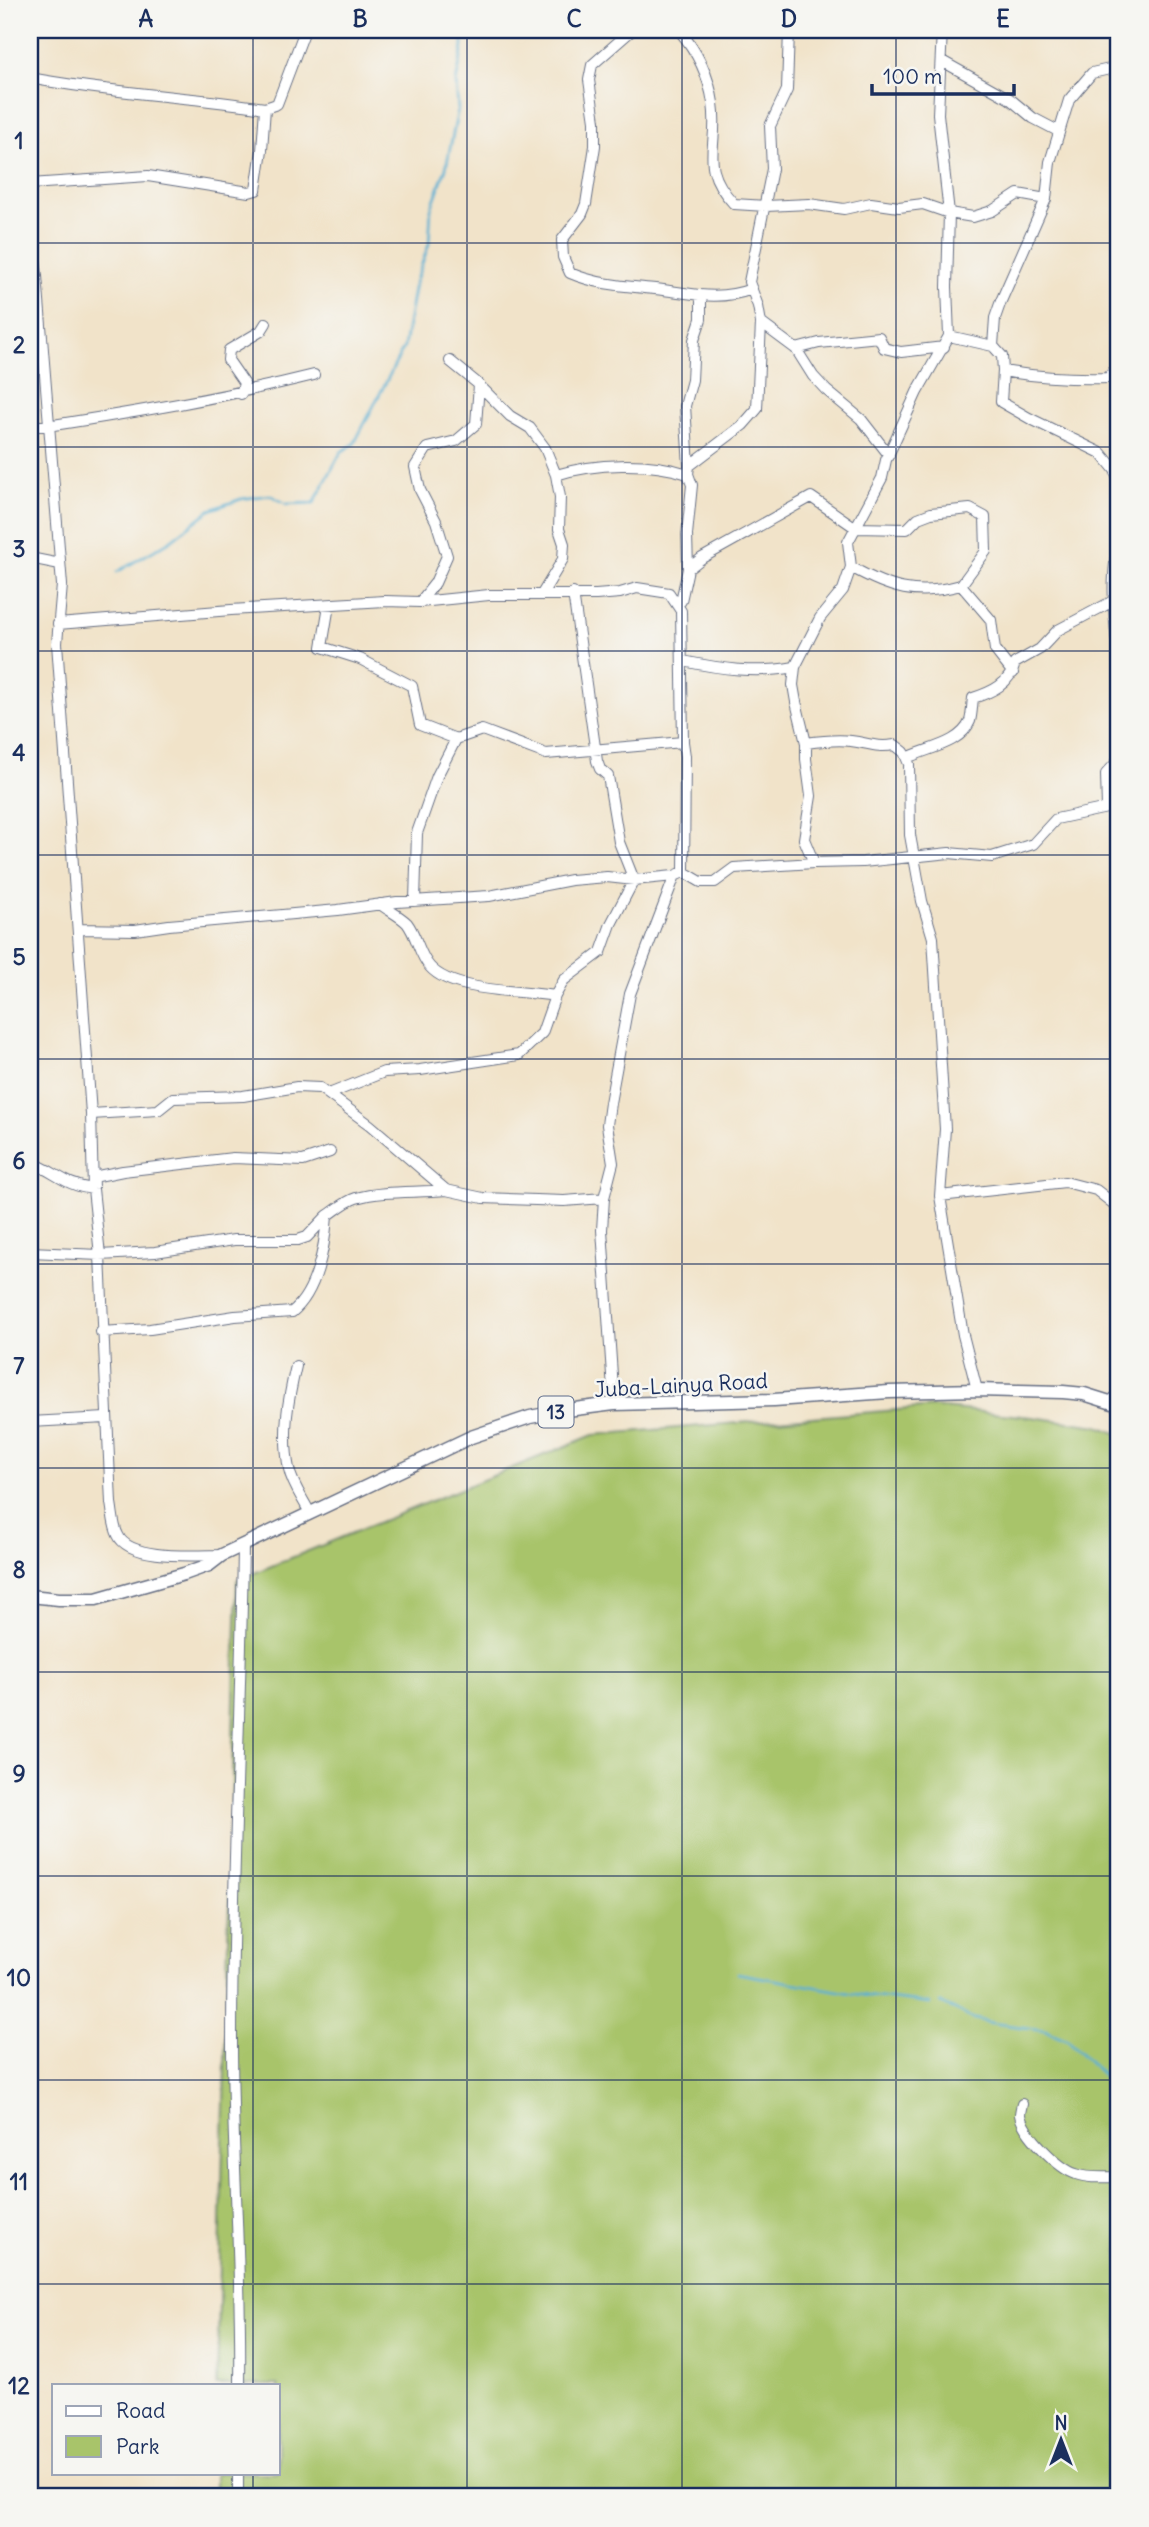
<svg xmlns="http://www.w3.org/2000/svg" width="1149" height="2527" viewBox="0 0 1149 2527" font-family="Delius,sans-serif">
<rect width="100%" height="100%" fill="#f6f6f2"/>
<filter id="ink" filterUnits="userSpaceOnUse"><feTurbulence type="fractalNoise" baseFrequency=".0143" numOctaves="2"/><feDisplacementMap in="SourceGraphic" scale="14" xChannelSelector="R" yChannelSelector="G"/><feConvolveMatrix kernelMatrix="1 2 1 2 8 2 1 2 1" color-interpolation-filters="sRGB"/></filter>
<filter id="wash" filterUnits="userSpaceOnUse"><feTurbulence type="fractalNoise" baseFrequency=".00686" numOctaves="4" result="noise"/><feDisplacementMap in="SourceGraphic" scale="28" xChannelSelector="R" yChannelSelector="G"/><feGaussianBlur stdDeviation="1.57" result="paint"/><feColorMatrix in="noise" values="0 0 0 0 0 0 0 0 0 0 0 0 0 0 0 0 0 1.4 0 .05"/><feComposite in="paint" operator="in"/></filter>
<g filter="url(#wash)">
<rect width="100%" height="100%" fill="#f1e3c9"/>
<path fill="#a8c46a" stroke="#627a64" stroke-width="2" d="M933 1407 1032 1417 1098 1426 1119 1434V2497H215V2473H278V2385H217L237 1580 593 1435Z"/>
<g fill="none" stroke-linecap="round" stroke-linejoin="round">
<path stroke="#56afd3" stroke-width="2.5" d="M117 572 170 541 210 510 241 499 270 495 287 504 314 503 341 452 354 444 404 347 415 283 429 244 431 209 446 168 458 109 456 83 463 47V30
M737 1973 867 1996 930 2004
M941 2003 971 2018 992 2023 1045 2030 1068 2040 1119 2092"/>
</g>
</g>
<g filter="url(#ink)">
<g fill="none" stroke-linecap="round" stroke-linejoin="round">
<defs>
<path id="minor" d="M632 30 592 65 589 80 595 121V146L586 204 582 214 562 240 563 257 570 273C598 285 626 286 655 289 692 293 716 302 752 289
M679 30C696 50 709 76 713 103 720 147 697 164 734 204L766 206 809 204 844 209 871 203 899 207 923 204 949 213 973 217 992 211 1018 194 1046 199
M789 30 787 90 770 126 772 169 749 282 758 306 761 323 796 349 813 376 826 390 861 419 889 455
M942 30 938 114 949 213 947 287 949 336
M942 61 1010 99 1033 118 1058 131
M30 78C108 93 186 96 265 108
M30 184 148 176 249 192 256 190 262 150 265 108 277 104 305 30
M30 220 37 276 62 585 57 643 91 1114 93 1189 100 1255 111 1503C113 1513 113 1526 118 1535 129 1561 198 1555 222 1555
M993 346 1002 356 1003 371C1038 377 1072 379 1108 378L1119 364
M796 349 819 343 879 337 884 348 901 352 944 347
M450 361 477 383 510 416 530 428 545 448 556 475 560 497 559 529 564 544 563 559 542 594
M1003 371 1001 402 1029 418 1101 453 1115 470 1119 480
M241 394 244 383 228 360 229 350 261 331 266 323
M30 426H47C137 412 226 397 314 375
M689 466 685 406 692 380 694 340 701 319V297
M688 474 689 466 743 425 757 409 761 323
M556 475C595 463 648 461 688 474L692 485 687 535 688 569
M1119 546C1109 574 1115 629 1119 659
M30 558 60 564
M851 567C890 589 917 597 961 585
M420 602 435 583 447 556 436 521 420 490 415 467 427 448 456 441 476 424 479 385
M678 604 681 601 688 569 702 558 811 497 856 528 907 529 918 518 931 513 970 509 985 517 986 551 961 585 991 620 995 650 1013 673
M329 605 322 647 360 659 412 686 420 725 456 739 482 730 546 754 683 742
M58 624 231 610 385 601 420 602 489 595H596L620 593 637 588 669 593 681 611 683 742 685 756 684 872 674 876 634 880 607 877 571 880 489 896 397 902 338 910 169 925 135 930 78 929
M683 661C721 669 756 674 795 667
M806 743V759L811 796 804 839 814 863 863 862 949 853 992 857 1033 844 1056 819 1107 808 1106 774 1119 760
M907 758C927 748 961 744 970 721 972 714 972 705 973 698 992 692 1010 684 1015 663L1040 649 1058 630 1115 600
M684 872 701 882H715L734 868 814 863
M415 901 417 833 437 776 456 739
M380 904C388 910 400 916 407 923 417 936 419 955 430 967 453 993 522 990 555 996
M329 1094 384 1072 420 1070 519 1055 542 1033 555 996 564 980 601 952 611 924 634 880 619 842 608 776 600 769 597 761 573 593
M91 1114 158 1110 173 1098 243 1096 297 1087 320 1088 370 1125 446 1190 483 1198 564 1201 604 1198 602 1230 614 1404
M30 1162C55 1171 63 1185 93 1189
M93 1177 123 1171 233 1158 303 1161 330 1152
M940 1196 1065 1182 1096 1190 1119 1208
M604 1198 613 1163 607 1125 610 1103 630 994 674 878
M30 1252 100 1255 155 1252 234 1240H298L307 1237 327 1216
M101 1332 150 1329 235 1316 292 1312C317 1292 325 1246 327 1216 336 1210 346 1201 356 1198 384 1190 416 1193 446 1190
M296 1366C288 1399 282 1434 289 1469 292 1484 303 1499 310 1513
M977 1390 963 1335 940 1196 945 1129 933 938 922 901 910 835 909 764 904 752 895 745C875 748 869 743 851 741 836 739 821 741 806 743L796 702 793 685 795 667 820 618 843 590 851 567 848 542 882 478 886 460 917 392 949 336 993 346 995 318 1001 301 1046 199 1050 162 1069 100 1092 73 1114 68 1119 65
M1111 1402 1119 1392
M30 1422 106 1418
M1022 2104C1021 2108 1020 2112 1020 2115 1023 2133 1059 2169 1076 2174 1089 2179 1105 2177 1119 2177
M240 2385C242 2271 232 2156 232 2042 232 1876 241 1711 243 1545
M238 2497V2473"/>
<path id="major" d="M30 1596 59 1599H96L184 1574 209 1565 222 1555 471 1437 530 1417 567 1410 614 1404 774 1400 889 1392 977 1390 1063 1392 1084 1394 1119 1405"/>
</defs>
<use href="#minor" stroke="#666e83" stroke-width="12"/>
<use href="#major" stroke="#666e83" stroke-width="15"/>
<use href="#minor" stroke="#fff" stroke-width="10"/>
<use href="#major" stroke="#fff" stroke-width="12"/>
</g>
</g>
<path fill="none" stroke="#1b2f5e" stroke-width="2" stroke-opacity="0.55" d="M253 30V2385M467 30V2497M682 30V2497M896 30V2497M30 243H1119M30 447H1119M30 651H1119M30 855H1119M30 1059H1119M30 1264H1119M30 1468H1119M30 1672H1119M30 1876H1119M30 2080H1119M30 2284H1119M253 2473V2497"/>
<g text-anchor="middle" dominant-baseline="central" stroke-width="5" stroke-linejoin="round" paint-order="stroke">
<rect fill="#f6f6f2" stroke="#5d6b8a" stroke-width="2" x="538.5" y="1396.5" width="35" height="31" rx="5"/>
<g font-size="19" font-weight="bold" fill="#1b2f5e">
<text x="556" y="1412">13</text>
</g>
<g font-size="21" fill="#1b2f5e" stroke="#f6f6f2">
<text transform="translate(681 1385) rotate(-3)">Juba-Lainya Road</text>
</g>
</g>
<rect width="1149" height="2527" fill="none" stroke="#f6f6f2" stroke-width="77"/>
<rect x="52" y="2384" width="228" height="91" fill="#f6f6f2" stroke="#9ea6b7" stroke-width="2"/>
<rect x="66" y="2406" width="35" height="10" fill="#ffffff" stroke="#9ea6b7" stroke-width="2"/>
<text x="116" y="2418" font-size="21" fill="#1b2f5e">Road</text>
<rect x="66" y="2436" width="35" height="21" fill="#a8c46a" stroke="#9ea6b7" stroke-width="2"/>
<text x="116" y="2454" font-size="21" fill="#1b2f5e">Park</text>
<g transform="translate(1061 2440)" stroke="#f6f6f2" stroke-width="5" paint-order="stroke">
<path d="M0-5L12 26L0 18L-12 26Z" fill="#1b2f5e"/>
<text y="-10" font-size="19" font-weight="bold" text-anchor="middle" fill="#1b2f5e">N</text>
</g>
<path d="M872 84v10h142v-10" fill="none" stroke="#1b2f5e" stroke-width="3.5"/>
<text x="883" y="84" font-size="21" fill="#1b2f5e" stroke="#f6f6f2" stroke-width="5" paint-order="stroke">100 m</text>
<rect x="38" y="38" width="1072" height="2450" fill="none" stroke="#1b2f5e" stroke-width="2.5"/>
<g font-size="23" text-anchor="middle" font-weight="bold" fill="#1b2f5e">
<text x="146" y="27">A</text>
<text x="360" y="27">B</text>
<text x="574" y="27">C</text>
<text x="789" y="27">D</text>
<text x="1003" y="27">E</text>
<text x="19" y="149">1</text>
<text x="19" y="353">2</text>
<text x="19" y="557">3</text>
<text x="19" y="761">4</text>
<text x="19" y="965">5</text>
<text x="19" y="1169">6</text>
<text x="19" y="1374">7</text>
<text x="19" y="1578">8</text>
<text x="19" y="1782">9</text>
<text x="19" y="1986">10</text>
<text x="19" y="2190">11</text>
<text x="19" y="2394">12</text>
</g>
</svg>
